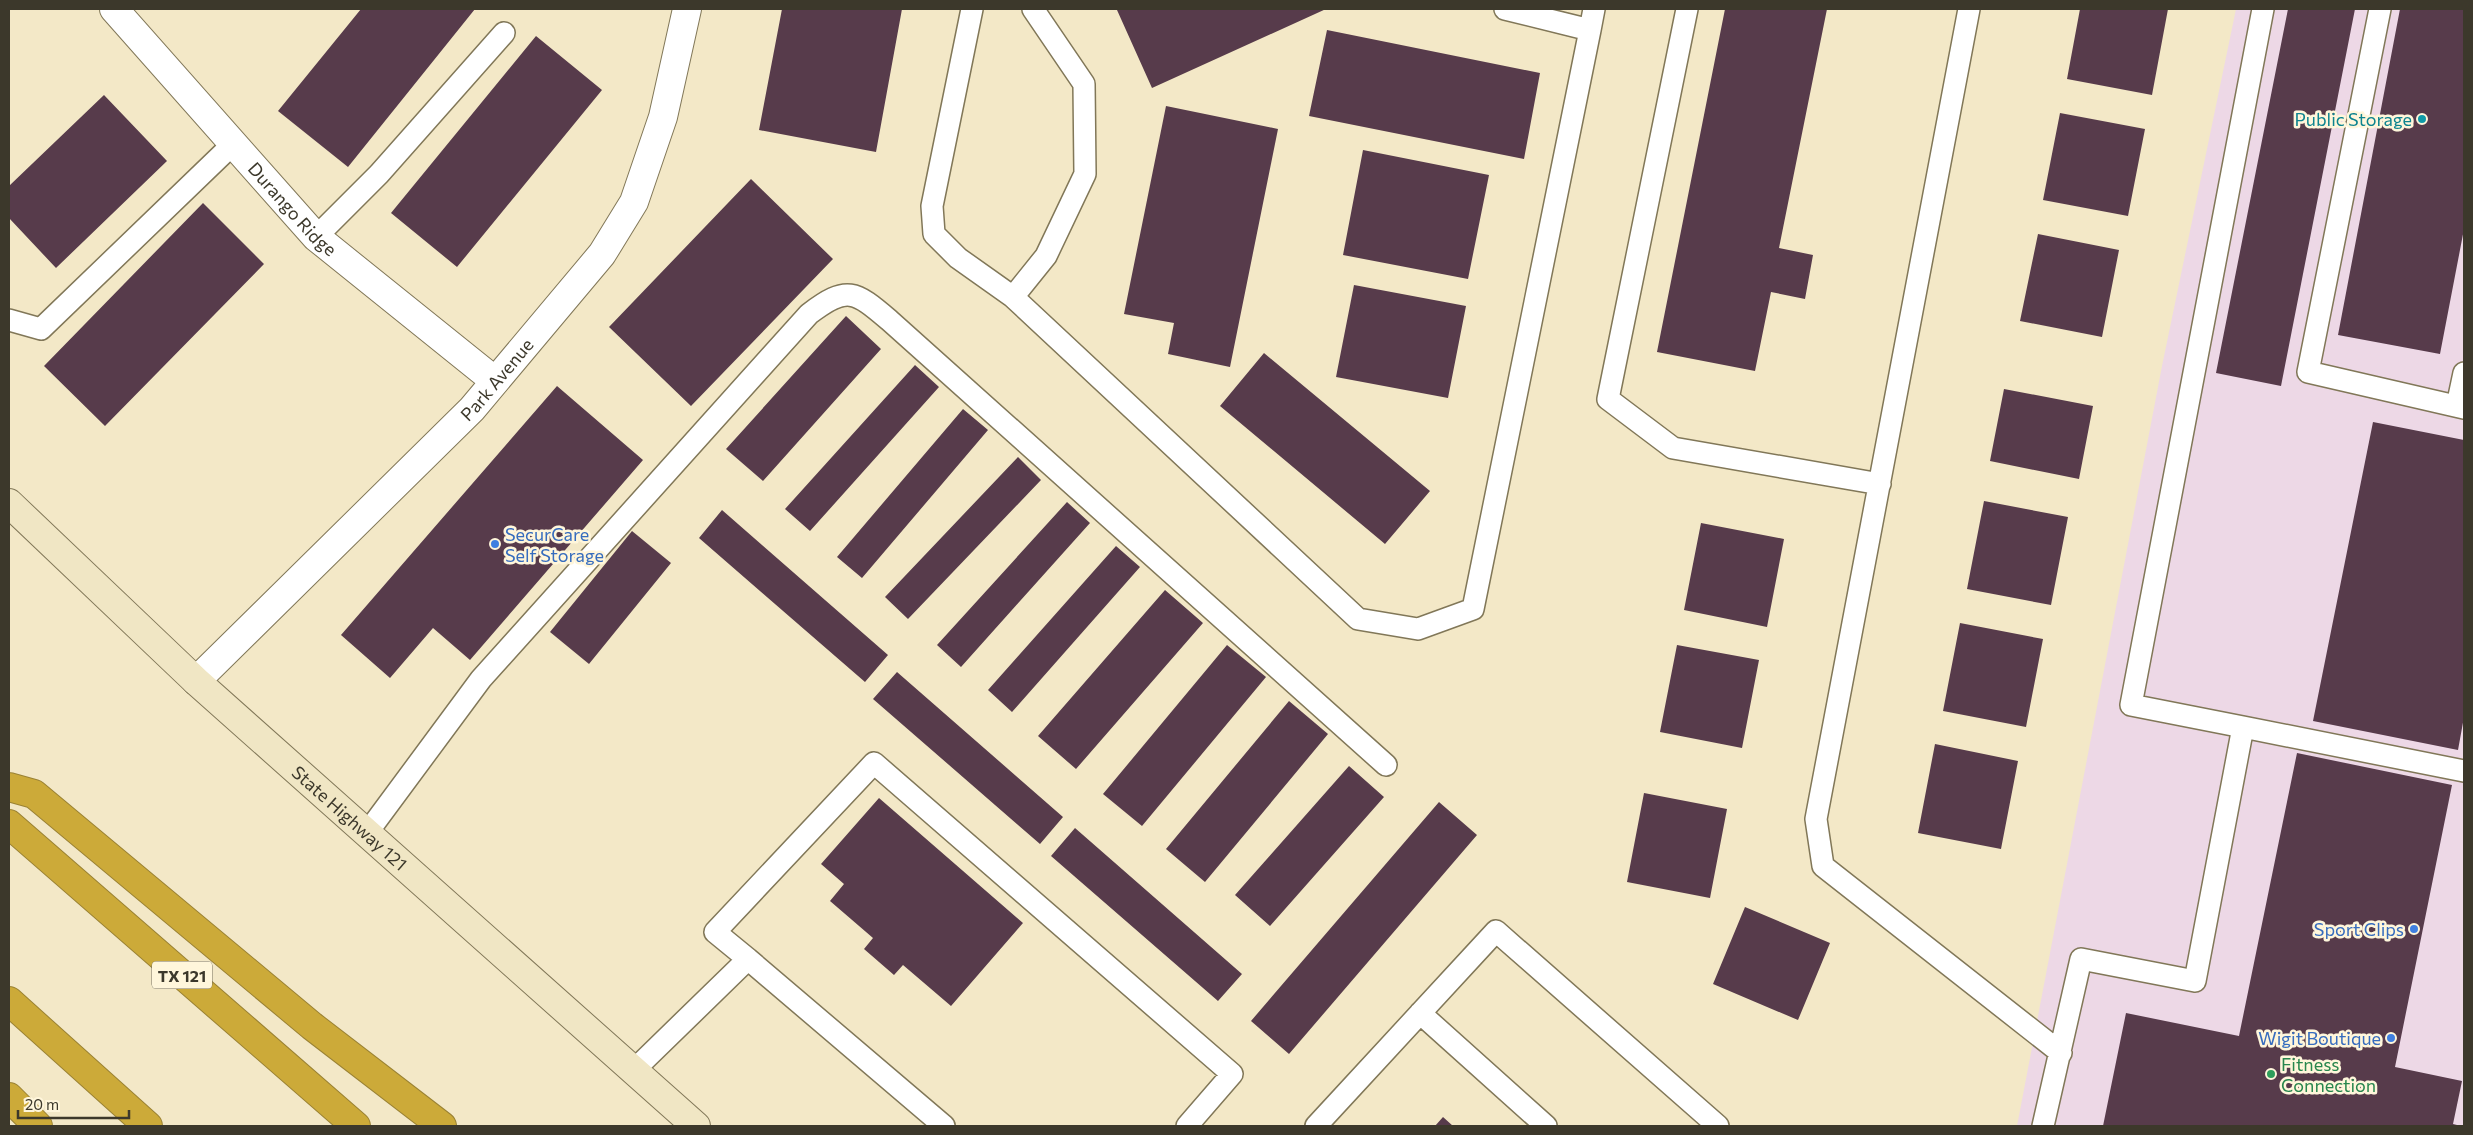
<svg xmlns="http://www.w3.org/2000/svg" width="2473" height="1135" viewBox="0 0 2473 1135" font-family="Commissioner,sans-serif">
<rect width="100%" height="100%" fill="#f3e8c7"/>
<path fill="#edd8e6" d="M2236 9H2464V1126H2017L2162 366Z"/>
<path fill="#573b4b" d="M361 9H475L348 167 278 111Z
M782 9H902L876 152 759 130Z
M1121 9H1326L1152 88 1117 10Z
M1725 9H1827L1779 248 1813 255 1805 299 1771 292 1755 371 1657 352Z
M2080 9H2168L2152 95 2067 79Z
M2288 9H2355L2281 386 2216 373Z
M2400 9H2464V229L2440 354 2338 335Z
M1327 30 1540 73 1524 159 1309 116Z
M536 36 602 90 457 267 391 213Z
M104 95 167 161 56 268 9 218V186Z
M1166 106 1278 129 1230 367 1168 354 1174 323 1124 314Z
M2060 113 2145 129 2128 216 2043 200Z
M1363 150 1489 175 1468 279 1343 255Z
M751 179 833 259 691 406 609 327Z
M203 203 264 264 105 426 44 366Z
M2038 234 2119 250 2102 337 2020 321Z
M1354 285 1466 306 1448 398 1336 377Z
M846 316 881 349 763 481 726 449Z
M1264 353 1430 491 1385 544 1220 406Z
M915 365 939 387 810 531 785 509Z
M557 386 643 460 470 660 433 628 390 678 341 635Z
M2004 389 2093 406 2079 479 1990 461Z
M963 409 988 430 862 578 837 557Z
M2373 422 2464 440V717L2458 750 2313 721Z
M1018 457 1041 480 908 619 885 597Z
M1984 501 2068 517 2051 605 1967 589Z
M1067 502 1090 523 961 667 937 645Z
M722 510 888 655 865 682 699 538Z
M1701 523 1784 539 1767 627 1684 610Z
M632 531 671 563 589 664 550 632Z
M1116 546 1140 567 1012 712 988 690Z
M1165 590 1203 623 1076 769 1038 736Z
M1960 623 2043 639 2026 727 1943 711Z
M1227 645 1266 677 1142 826 1103 794Z
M1677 645 1759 660 1742 748 1660 732Z
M897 672 1063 817 1040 844 873 699Z
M1289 701 1328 734 1205 882 1166 849Z
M1935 744 2018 761 2001 849 1918 833Z
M2297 753 2452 785 2395 1067 2462 1081 2453 1124 2461 1126H2103L2126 1013 2239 1036Z
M1349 766 1384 797 1270 926 1235 895Z
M1644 793 1727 809 1710 898 1627 882Z
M879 798 1023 923 951 1006 903 965 894 975 864 949 873 938 830 901 844 884 821 864Z
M1439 802 1477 835 1289 1054 1251 1021Z
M1075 828 1242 974 1218 1001 1051 856Z
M1745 907 1830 943 1798 1020 1713 984Z
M1443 1117 1453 1126H1435Z"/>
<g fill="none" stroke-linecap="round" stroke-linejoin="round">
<defs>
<path id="service" d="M972 9 932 206 934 234 958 258 1013 297
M1033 9 1084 84 1085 174 1046 256 1013 297 1358 619 1418 629 1473 609 1590 30 1505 9
M1687 9 1608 399 1673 448 1880 484
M1969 9 1816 819 1823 866 2061 1053
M2380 9 2308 372 2464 408
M1590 30 1594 9
M316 237 379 174 504 33
M9 320 41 329 233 144
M2457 406 2464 373
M2243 727 2131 705 2263 9
M367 833 481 679 809 314C847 285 855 291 889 320L1386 765
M748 959 944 1126
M1420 1013 1546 1126
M633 1071 748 959 715 932 874 763 1232 1074 1187 1126
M1316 1126 1496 931 1718 1126
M2043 1126 2081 959 2195 981 2243 727 2464 771"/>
<g id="minor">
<path id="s1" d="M114 9 316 237 495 381"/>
<path id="s2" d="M196 681 472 409 602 254 634 202 663 117 687 9"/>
</g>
<g id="secondary">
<path id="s3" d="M9 503 196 681 696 1126"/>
</g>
<path id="motorway" d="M9 787 34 794 312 1026 442 1126
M9 824 356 1126
M9 1001 148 1126
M9 1097 38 1126"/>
</defs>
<use href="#service" stroke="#817758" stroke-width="24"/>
<use href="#minor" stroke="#817758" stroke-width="30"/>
<use href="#secondary" stroke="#817758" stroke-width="30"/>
<use href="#motorway" stroke="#9a8234" stroke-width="30"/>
<use href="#service" stroke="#fff" stroke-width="21"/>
<use href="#minor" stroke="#fff" stroke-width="28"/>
<use href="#secondary" stroke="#f0e6c4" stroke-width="28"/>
<use href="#motorway" stroke="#ccaa39" stroke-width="28"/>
</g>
<circle fill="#0f9aa8" stroke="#fff6db" stroke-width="2" cx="2422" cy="119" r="5"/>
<g fill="#3f7fe0" stroke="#fff6db" stroke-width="2">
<circle cx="495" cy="544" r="5"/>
<circle cx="2414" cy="929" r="5"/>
<circle cx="2391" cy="1038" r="5"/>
</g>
<circle fill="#2e9e5b" stroke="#fff6db" stroke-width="2" cx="2271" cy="1074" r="5"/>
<g text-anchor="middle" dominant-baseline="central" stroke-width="5" stroke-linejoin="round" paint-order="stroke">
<rect fill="#fff6db" stroke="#767160" stroke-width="1" x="152" y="961.5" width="60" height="27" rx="4"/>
<g font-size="16" font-weight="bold" fill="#3c382b">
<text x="182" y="975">TX 121</text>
</g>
<g font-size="18" fill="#0d838f" stroke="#fff6db" text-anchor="end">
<text x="2412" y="119">Public Storage</text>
</g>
<g font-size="18" fill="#3c382b" stroke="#fff6db">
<text stroke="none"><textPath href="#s1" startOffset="268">Durango Ridge</textPath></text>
<text stroke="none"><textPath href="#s2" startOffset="426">Park Avenue</textPath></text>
<text stroke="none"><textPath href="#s3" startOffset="464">State Highway 121</textPath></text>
</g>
<g font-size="18" fill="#366cbe" stroke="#fff6db" text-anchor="end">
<text x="505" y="534" text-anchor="start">SecurCare<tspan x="505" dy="21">Self Storage</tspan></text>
<text x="2404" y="929">Sport Clips</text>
<text x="2381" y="1038">Wigit Boutique</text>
</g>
<g font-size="18" fill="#27864d" stroke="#fff6db" text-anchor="start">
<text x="2281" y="1064">Fitness<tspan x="2281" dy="21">Connection</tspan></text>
</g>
</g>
<rect width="2473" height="1135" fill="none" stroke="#3c382b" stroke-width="20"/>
<path d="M18 1110v8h111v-8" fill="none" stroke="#3c382b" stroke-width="2.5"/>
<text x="25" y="1110" font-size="15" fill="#3c382b" stroke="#fff6db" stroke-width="4" paint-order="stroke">20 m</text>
</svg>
